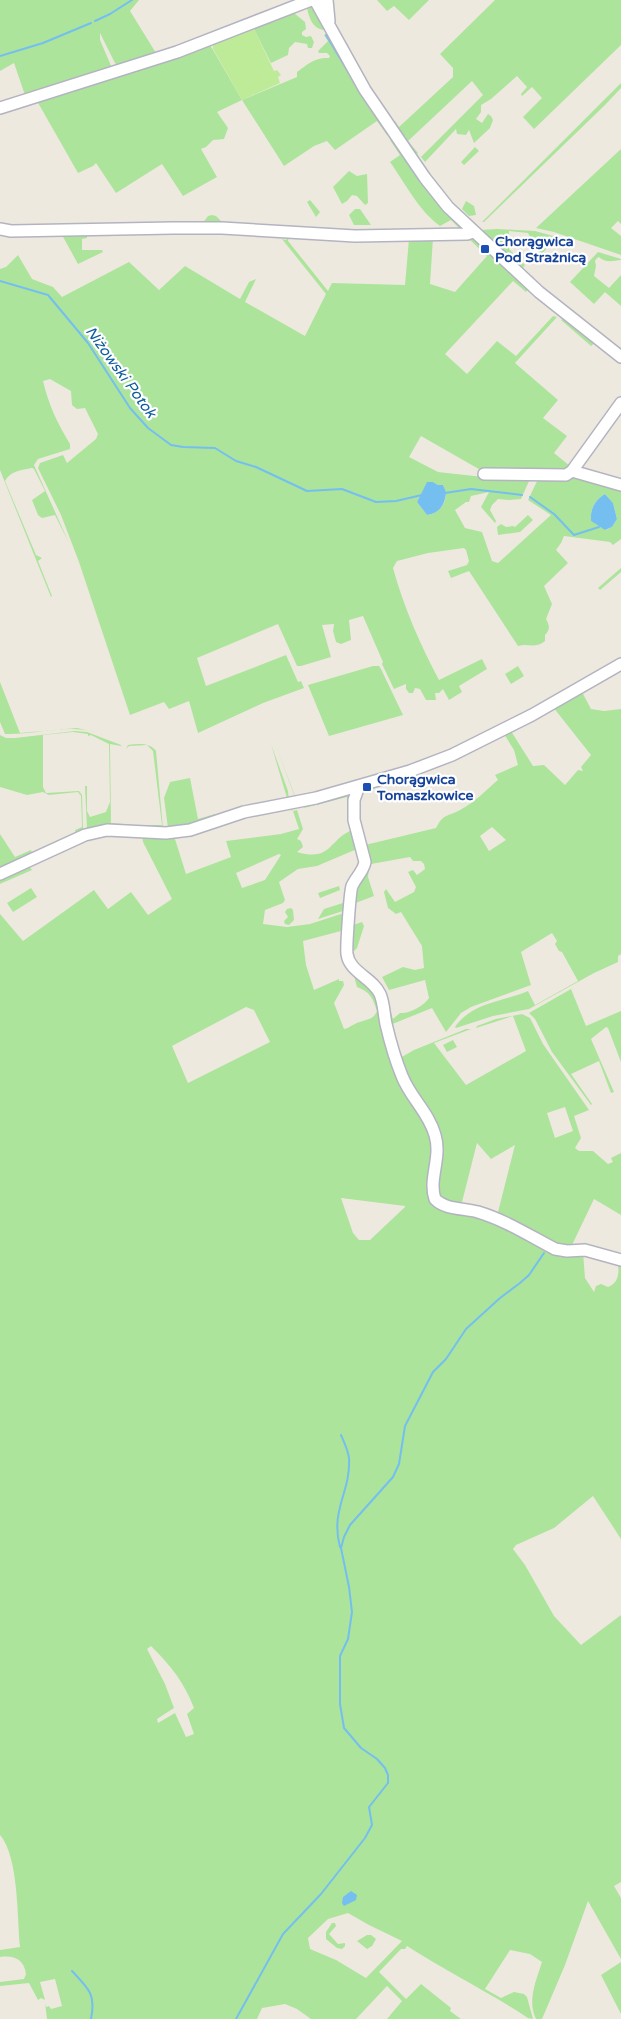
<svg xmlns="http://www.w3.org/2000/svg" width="621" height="2019" viewBox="0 0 621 2019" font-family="'Varela Round',sans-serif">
<rect width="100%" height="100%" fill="#eee9df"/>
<path fill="#ace49c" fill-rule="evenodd" d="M0 0H139L130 11 156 53 120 68 115 63 100 33V40L112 68 26 98 14 63 0 71Z
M377 0H429L409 20 394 6 387 11Z
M495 0H621V45L534 129 523 117 542 98 532 87 522 96 521 94 527 87 517 76 491 99 481 105V112L476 119 482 123 488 114 491 116 493 120 490 128 474 143 469 130 466 135 457 134 456 129 425 162 421 157 483 95 472 81 408 141 418 153 414 156 404 143 407 140 405 136 401 139 392 125 395 121 399 127 453 77V68L440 54Z
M310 2 325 28 323 30C312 28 309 17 307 8L294 13 305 22 306 29 302 32V35L306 37 311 36 314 42 312 48H308L307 44 295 42 289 48 288 55 271 63 254 29 213 43Z
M328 34 389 132 387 135 377 121 335 150 327 141 314 146 284 166 242 100 217 112 228 128 224 139 213 140 206 147 201 149 217 177 183 196 162 164 116 193 96 163 93 166 78 173 37 101 209 43 242 100 297 77V72C308 64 315 57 329 58L330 56 327 53H319L318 51 328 41 324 35Z
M621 83V88L605 105 484 222H482Z
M393 139 428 188 465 229 464 232H424L423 228 425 231H462L451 220 440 226C419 211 405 183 390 162L400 155 390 140Z
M475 147 479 151 464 165 461 162Z
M621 149V224L618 221 611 228 621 236V255L554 232 536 228Z
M349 171 357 176 367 174 368 203 365 205 357 196 352 195 347 201 342 204 333 187Z
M310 200 320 212 316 217 307 202Z
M466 201 474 206 476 215 469 216 462 209Z
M355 209H360L371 225H354L349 215Z
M212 215 216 216 224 224H202L208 216Z
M497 229 535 231 557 237 541 255 528 233 509 231V249L525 265 522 269 534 278 532 281 480 230Z
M87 233V238L82 239V250H102L103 252 78 264 62 235Z
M289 234 317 237V241L316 237 289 236 288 241 328 291 332 283 405 285 409 239H395V237L416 236 420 241 426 235 465 236 468 238H433L430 284 455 292 487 256 469 239 471 237 484 248 483 250 486 253 488 251 529 288 526 292 513 281 445 354 467 374 497 341 516 356 553 316 557 317 515 363 558 400 543 418 567 436 554 453 570 466 565 471 560 473 484 472 421 436 409 457 438 472 483 477 530 479 521 499 509 500 498 499 492 505 490 510 496 521 495 523 481 507 489 492 471 496 469 502H466L455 510 465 528 482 532 492 561 498 563 551 515 528 500 539 477 562 478 574 475 621 490V539L613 545 610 542 564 536 561 543 556 550 568 563 544 586 552 604 546 619C550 626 550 630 545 635V641C536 649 528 643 518 646L469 571 451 578 448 571 467 565 469 561 466 550 464 548 428 553 397 561 393 568C404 608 420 644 439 680L482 659 487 669 459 686 462 692 449 700 443 689 439 693H435L436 700H426L420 689 415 688 413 693H409L406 689V684L394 689 382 664 383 662 363 616 349 620 351 640 341 644 336 642 333 631 334 624 322 625 331 657 301 666H297L278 624 197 658 206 686 286 655 298 682 301 681 304 688 263 703 198 733 189 701 169 709 164 702 130 715 79 562 61 515 38 468 40 463 63 455 67 463 96 439 98 434 85 408 77 409 72 405 71 391 50 379 43 381C49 406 57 422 70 444V449L38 459 34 465 69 543 55 515 42 518 38 515 32 500 45 491 34 469 32 468C22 470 10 471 5 481L36 555 42 558 38 561 52 596 51 597 0 470V269L6 267 18 255 32 279 53 287 62 297 129 262 159 290 185 266 240 299 249 282 256 279 245 302 305 336 326 294 282 239 286 240ZM433 482 438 485H443C450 499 442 513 427 515L417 502 427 483ZM605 494 613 503 617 519 612 527 606 530 591 521C590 509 595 500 605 494Z
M598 252 621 259V260C613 261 605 263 599 257L597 258 595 261 596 266 594 276 609 288 621 275V306L605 292 594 304 570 282Z
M565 318 595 343 591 346 561 320Z
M528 515 533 520 520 532 498 535 497 527 501 524 506 527 513 526 515 527Z
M621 568V572L600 590 598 588Z
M373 666H379L381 669 403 715 329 736 308 685Z
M518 666 524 676 511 684 505 674Z
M0 682 20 733 77 728 95 732C66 724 35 735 5 734L0 722Z
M582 692 591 709 604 711 621 709V954L618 956V962L594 973 529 1009 493 1016 456 1028 455 1027C472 1002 502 1002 528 991L535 1005 578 981 562 952 559 951 555 944 557 941 552 933 521 952 531 985 471 1007 461 1013 446 1032 432 1008 390 1025 387 999 393 1019 400 1013C409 1014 424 1006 429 998L425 980 389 990 382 977 403 967 415 970 424 968 422 946 401 912 396 914 388 908 384 892 386 889 395 902 414 892 416 887 408 872 413 870 417 875 425 869 424 864 421 861H413L410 857 371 864 368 861 365 845 436 828C444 813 447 817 460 810 474 803 486 790 498 780L495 775 518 765 514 750 504 734 511 731 533 766 544 765 565 785 578 770 583 771 581 767 591 755 553 707ZM492 827 506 840 489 851 480 836Z
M75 731 87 732 121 745 122 749 121 746 110 744 111 823 135 825 134 828 89 830 87 828 85 786H87V811L90 817 106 812 110 802 109 744 91 735 88 736V734L73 732 43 735V787L46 793 79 791 82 795 83 830 76 835 75 830 82 827 81 796 78 792 49 795 43 792 27 795 0 787V735L6 738H15Z
M275 743 295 796 317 791V792L296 800Z
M271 744 288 791 289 801 279 803 277 799 287 798Z
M128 745C138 744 149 742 156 751L163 829H145V825H162L153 751 147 745 129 746 126 749Z
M190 778 198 819 215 814 216 819 192 826 168 828 164 798 170 782Z
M349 794 362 862 352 879H349L354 875 361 862 357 849 317 866 298 869 279 882 285 900 283 903 265 910 263 924 287 927 310 924 344 913 343 911 318 919 324 909 346 902 342 941 341 931 303 941 306 965 314 990 339 979V981H343L344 985 334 1003 344 1029C350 1028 354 1023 360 1022 367 1019 373 1020 377 1011 373 998 370 992 357 987L354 976 355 973 372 986 435 1143 429 1193 549 1249 583 1252 585 1278 594 1292 596 1286 601 1284 608 1287C619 1283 620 1271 617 1261L621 1262V1539L593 1496 554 1528 516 1545 513 1549 525 1565 554 1616 581 1645 621 1615V1882L614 1886 621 1898V1959L588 1901 565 1965 542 2019H536C527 2001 536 1981 542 1962L530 1954 510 1950 485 1989 501 1998 514 1992 524 1994 527 1997 533 2019 528 2018C489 1992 447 1972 407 1946L405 1949H401L379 1972 406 1999 421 1984 451 2008 450 2011 461 2019H387L402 2001 387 1986 356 2019H311L297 2009 285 2004 262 2008 257 2019H47L45 2003 46 2007 49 2006 51 2009 62 2006 55 1979 40 1982 45 2000 41 1998 38 2000 29 1983 0 1986V1982L24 1979 26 1974C24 1959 14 1955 0 1957V1950L20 1947C17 1918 19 1857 0 1835V914L23 941 94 890 108 909 131 892 148 915 172 899 143 842 142 835 192 834 175 839 186 874 231 857 226 841 281 834 299 829 293 811 288 809 256 814 289 807 293 811 297 810 303 829 297 839 301 841 303 847 297 852C332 862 328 840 352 830L347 797 304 808 306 805ZM279 854 281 855 265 880 242 888 236 873ZM246 1007 254 1010 270 1042 188 1083 172 1046ZM341 1198 405 1206V1207L370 1240H359L353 1233ZM151 1646C171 1666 184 1682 194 1708L187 1714 194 1734 186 1737 175 1713 158 1723 157 1719 174 1708 165 1684 147 1649ZM348 1913 369 1925 402 1941 366 1978 336 1960 310 1949 308 1938 328 1919Z
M0 834 15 857 31 850 33 856 0 871Z
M28 865 32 870 0 884V878Z
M365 869H369L368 877 374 896 353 904 352 894Z
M339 886 340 890 320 898 318 893Z
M31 888 37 897 13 912 7 903Z
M291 908 293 910 294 920 289 925 285 924 284 921 288 917 285 912 287 909Z
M362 922 364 926 357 948 354 951H350L353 925Z
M571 989 586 1026 621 1011V1062L608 1028 606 1027 591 1039 614 1092 611 1093 599 1061 571 1074 592 1104 591 1105 552 1052 535 1019 529 1013Z
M522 1014 530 1018 543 1044 589 1110 574 1116 581 1138 575 1148 579 1151H593L608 1164 613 1162 611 1158 621 1153V1215L594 1199 572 1245 579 1246 585 1242 581 1247H560L497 1216 515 1145 491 1159 477 1143 461 1206 451 1205 436 1195 441 1154 415 1097 400 1058 414 1050 466 1029H471L434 1043 466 1085 526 1051 513 1016 476 1028 477 1026 496 1019ZM565 1107 573 1131 555 1138 547 1113Z
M453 1040 457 1047 447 1052 443 1045Z
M332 1923H335L336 1926 329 1934 338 1944 345 1943V1946L342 1949 337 1948 326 1939V1932Z
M367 1935H371L376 1939 372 1946 367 1949 357 1941Z
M621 1962V2014L601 1975Z"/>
<path fill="#beeb98" d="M254 29 274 71 277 70 281 75 278 77 280 83 242 100 213 49V43Z"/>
<path fill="#74bfef" d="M427 482H433L438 485H443L446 492C445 505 440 513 427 515L417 502Z
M605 494 613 503 617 519 612 527 605 530 591 521C590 509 595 500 605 494Z
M351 1891 357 1895 356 1900 344 1906 342 1903 343 1897Z"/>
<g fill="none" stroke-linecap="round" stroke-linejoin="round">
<path stroke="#74bfef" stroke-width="2" d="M95 21 110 14 132 0
M326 35 355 83
M0 56 43 43 91 23
M0 281 48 295 88 343 130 408 148 428 171 445 183 447 215 448 236 461 256 467 307 491 342 489 376 502 396 501 422 495
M445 493 471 489 522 495
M530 497 554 514 574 535 599 527
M340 1547C330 1510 351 1492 349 1458 348 1450 344 1442 341 1435
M72 1971C89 1989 96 1994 91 2019
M236 2019 283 1934 321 1894 365 1838 372 1825 369 1807 388 1783V1775L385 1768 377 1759 361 1748 344 1728 340 1704V1656L348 1639 352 1612 349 1587 341 1548 344 1537 350 1525 393 1477 399 1464 405 1426 433 1372 446 1359 466 1329 500 1298 520 1283 529 1275 544 1253"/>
<defs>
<path id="minor" d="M315 0 365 90 425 178 448 207 539 292 621 357
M327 0 329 21
M0 108 177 52 311 0
M0 229 11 231 173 228H222L355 236 467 234 473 232
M572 471 621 403
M484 474 566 475 572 471 621 485
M359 786 354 800V820L365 862C363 872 356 877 352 886 350 891 346 948 347 954 349 972 373 978 380 994 384 1003 384 1015 386 1024 390 1041 395 1059 402 1076 410 1097 429 1113 435 1135 442 1158 428 1179 435 1199 445 1210 465 1208 478 1212 505 1220 530 1236 555 1249L567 1251 585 1250 621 1260
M0 874 85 835 107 830 166 833 190 830 244 812 316 798 410 771 452 755 532 715 621 664"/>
</defs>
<use href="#minor" stroke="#b3b4c0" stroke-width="14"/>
<use href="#minor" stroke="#fff" stroke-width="11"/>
</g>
<g fill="#1a4fb4" stroke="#fff" stroke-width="2">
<rect x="480" y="244" width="10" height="10" rx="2.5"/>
<rect x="362" y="782" width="10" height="10" rx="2.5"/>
</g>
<g text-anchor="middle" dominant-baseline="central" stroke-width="4.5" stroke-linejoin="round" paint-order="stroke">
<g font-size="14" font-weight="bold" fill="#164399" stroke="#fff" text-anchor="start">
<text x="495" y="241">Chorągwica<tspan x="495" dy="16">Pod Strażnicą</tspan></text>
<text x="377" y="779">Chorągwica<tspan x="377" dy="16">Tomaszkowice</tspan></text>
</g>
<g font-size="15" font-style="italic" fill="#0e5c9f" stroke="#fff">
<text transform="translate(121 372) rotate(54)">Niżowski Potok</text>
</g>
</g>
</svg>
